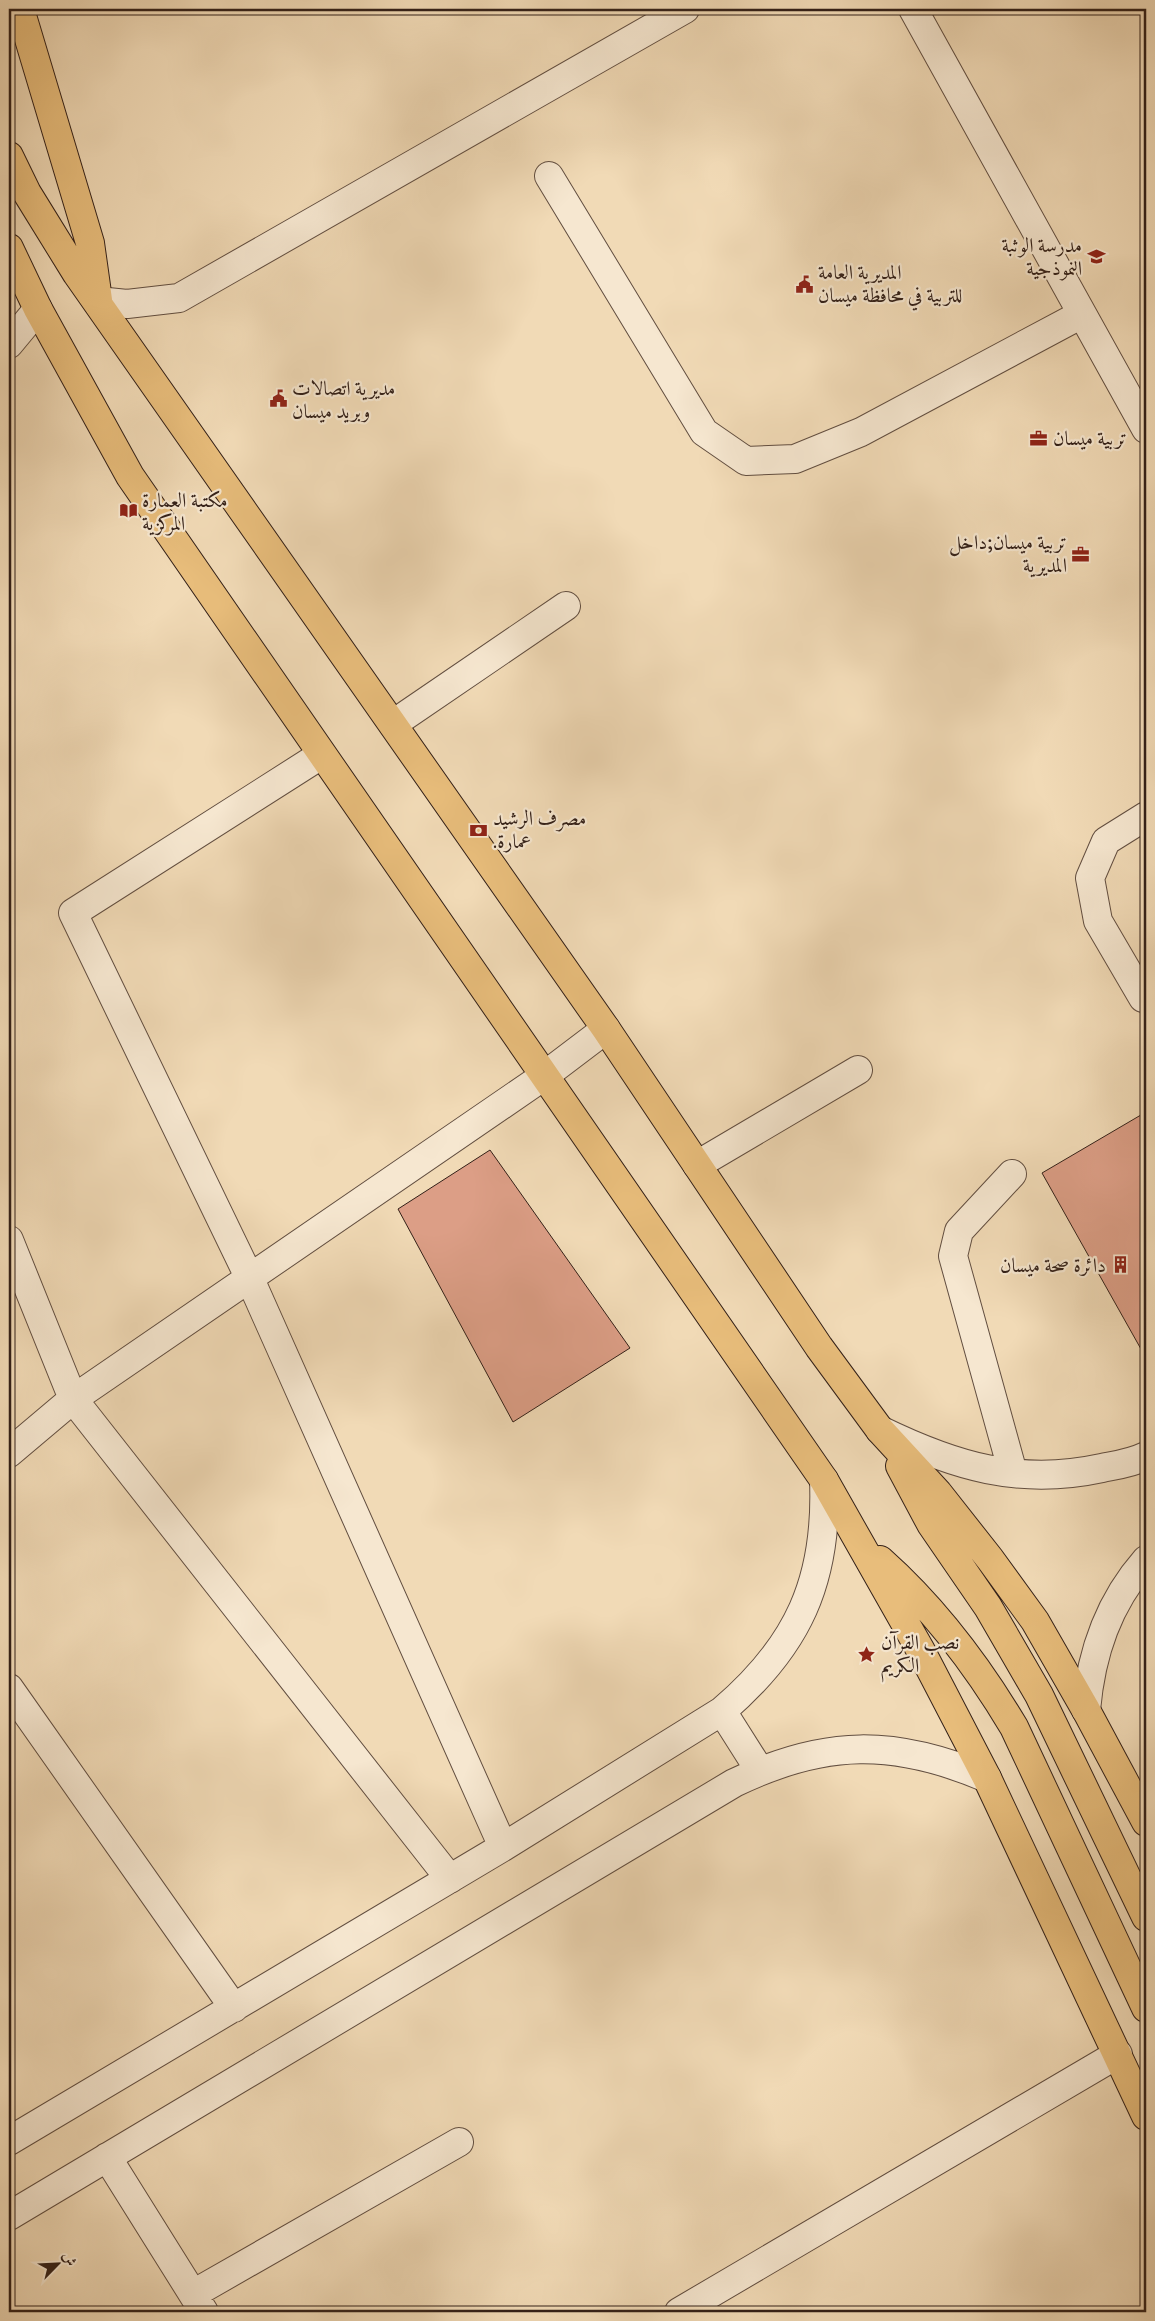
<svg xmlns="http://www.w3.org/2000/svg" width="1155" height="2321" viewBox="0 0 1155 2321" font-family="'IM FELL Great Primer',Amiri,serif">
<rect width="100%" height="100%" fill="#f1dab6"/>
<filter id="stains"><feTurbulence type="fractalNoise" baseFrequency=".004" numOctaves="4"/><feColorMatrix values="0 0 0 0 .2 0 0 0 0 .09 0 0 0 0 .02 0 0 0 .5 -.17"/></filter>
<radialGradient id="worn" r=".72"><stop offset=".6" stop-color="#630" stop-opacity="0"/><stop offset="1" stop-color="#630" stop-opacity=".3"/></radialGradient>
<path fill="#dc9e86" stroke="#332018" d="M1146 1112V1358L1042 1173Z
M490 1150 630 1348 513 1422 398 1209Z"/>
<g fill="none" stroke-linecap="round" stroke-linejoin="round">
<defs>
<path id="minor" d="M913 9 1146 429
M549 176 704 432 746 461 795 459 861 432 1082 314
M98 301 127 304 179 298 685 9
M9 344 38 309
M393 724 566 606
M321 755 73 913 250 1279 503 1847
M1143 998 1098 921 1090 878 1106 841 1146 816
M697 1165 858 1070
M1012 1174 959 1231 953 1256 1013 1473
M9 1240 73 1399 450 1879
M880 1430C954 1466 1019 1486 1102 1468 1117 1465 1132 1463 1146 1456
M9 1453 73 1399 544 1076 606 1029
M9 1688 234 2008
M1086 1710C1091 1653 1108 1603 1146 1560
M722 1711 760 1771
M9 2141 503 1847 722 1711C798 1646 828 1581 824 1480
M107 2157 204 2312
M9 2216 734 1783C825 1739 895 1739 987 1778
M193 2294 459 2142
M679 2312 1118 2054"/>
<path id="major" d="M20 9 90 243 98 300
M9 156 27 193 77 274 606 1029 819 1347 880 1430 938 1493 990 1559 1035 1621 1086 1710 1146 1822
M9 248 38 309 130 476 824 1480 921 1651 987 1778 1146 2116
M900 1466 931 1524 988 1607 1039 1695 1146 1917
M880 1560C934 1608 977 1665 1014 1727L1146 2008"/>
</defs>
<use href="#minor" stroke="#624e40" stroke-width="30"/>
<use href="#major" stroke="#332018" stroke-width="30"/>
<use href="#minor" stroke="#f6e7d0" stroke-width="28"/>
<use href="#major" stroke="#e8bd7b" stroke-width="28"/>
</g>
<defs>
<symbol id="school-bare" viewBox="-9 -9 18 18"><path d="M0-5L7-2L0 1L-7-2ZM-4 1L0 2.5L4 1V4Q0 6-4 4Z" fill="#8f2418" stroke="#f6e7d0" stroke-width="2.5" paint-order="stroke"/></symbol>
<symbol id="civic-bare" viewBox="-9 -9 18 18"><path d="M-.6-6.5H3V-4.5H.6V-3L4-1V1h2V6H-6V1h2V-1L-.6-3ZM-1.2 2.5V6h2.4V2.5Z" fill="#8f2418" stroke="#f6e7d0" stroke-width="2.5" paint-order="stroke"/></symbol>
<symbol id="office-bare" viewBox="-9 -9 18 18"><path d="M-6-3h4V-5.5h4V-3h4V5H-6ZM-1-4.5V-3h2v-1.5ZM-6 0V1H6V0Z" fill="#8f2418" stroke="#f6e7d0" stroke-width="2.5" paint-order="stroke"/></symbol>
<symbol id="library-bare" viewBox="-9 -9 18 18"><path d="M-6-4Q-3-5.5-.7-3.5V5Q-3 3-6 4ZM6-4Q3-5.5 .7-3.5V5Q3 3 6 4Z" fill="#8f2418" stroke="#f6e7d0" stroke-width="2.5" paint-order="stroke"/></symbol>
<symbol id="bank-bare" viewBox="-9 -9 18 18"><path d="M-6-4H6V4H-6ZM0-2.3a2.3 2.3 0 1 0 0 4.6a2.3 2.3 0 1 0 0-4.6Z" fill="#8f2418" stroke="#f6e7d0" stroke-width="2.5" paint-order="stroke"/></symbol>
<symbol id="building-bare" viewBox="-9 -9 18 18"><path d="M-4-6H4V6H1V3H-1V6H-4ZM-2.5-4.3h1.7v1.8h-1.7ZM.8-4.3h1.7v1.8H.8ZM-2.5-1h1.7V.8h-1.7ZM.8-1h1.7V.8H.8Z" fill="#8f2418" stroke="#f6e7d0" stroke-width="2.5" paint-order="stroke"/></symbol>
<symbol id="sight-bare" viewBox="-9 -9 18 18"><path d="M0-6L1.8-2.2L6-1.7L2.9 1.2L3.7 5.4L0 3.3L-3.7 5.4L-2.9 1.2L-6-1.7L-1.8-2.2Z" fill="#8f2418" stroke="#f6e7d0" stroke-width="2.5" paint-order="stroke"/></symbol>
</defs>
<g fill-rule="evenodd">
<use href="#school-bare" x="1084" y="244" width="25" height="25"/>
<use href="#civic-bare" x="792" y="272" width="25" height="25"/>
<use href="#civic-bare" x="266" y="386" width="25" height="25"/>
<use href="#office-bare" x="1026" y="426" width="25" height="25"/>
<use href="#library-bare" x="116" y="498" width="25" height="25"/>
<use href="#office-bare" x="1068" y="542" width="25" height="25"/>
<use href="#bank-bare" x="466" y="818" width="25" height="25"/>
<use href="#building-bare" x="1108" y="1252" width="25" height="25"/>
<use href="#sight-bare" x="854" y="1642" width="25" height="25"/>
</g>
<g text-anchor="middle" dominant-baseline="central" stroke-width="4.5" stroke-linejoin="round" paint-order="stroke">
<g font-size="20" fill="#332018" stroke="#f6e7d0" text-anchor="start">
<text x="1082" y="245" text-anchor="end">مدرسة الوثبة<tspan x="1082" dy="23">النموذجية</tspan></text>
<text x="818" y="272">المديرية العامة<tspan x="818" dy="23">للتربية في محافظة ميسان</tspan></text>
<text x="292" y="388">مديرية اتصالات<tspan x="292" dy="23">وبريد ميسان</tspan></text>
<text x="1053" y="438">تربية ميسان</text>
<text x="142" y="500">مكتبة العمارة<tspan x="142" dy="23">المركزية</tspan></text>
<text x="1067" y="542" text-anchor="end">تربية ميسان;داخل<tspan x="1067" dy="23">المديرية</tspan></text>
<text x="493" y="818">مصرف الرشيد<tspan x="493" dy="23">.عمارة</tspan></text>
<text x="1106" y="1265" text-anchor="end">دائرة صحة ميسان</text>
<text x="881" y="1642">نصب القرآن<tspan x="881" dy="23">الكريم</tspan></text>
</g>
</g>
<rect width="1155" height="2321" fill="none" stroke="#f1dab6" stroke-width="30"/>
<rect x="10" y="10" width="1135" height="2301" fill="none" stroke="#332018" stroke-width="2.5"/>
<rect x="15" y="15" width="1125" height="2291" fill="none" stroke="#332018"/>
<g transform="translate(58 2264) rotate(66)" stroke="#f6e7d0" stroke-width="4" paint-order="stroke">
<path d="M0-4L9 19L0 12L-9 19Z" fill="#332018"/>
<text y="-8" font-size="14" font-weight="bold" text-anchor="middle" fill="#332018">ش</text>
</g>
<rect width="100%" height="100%" filter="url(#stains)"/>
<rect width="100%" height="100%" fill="url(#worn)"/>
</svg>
